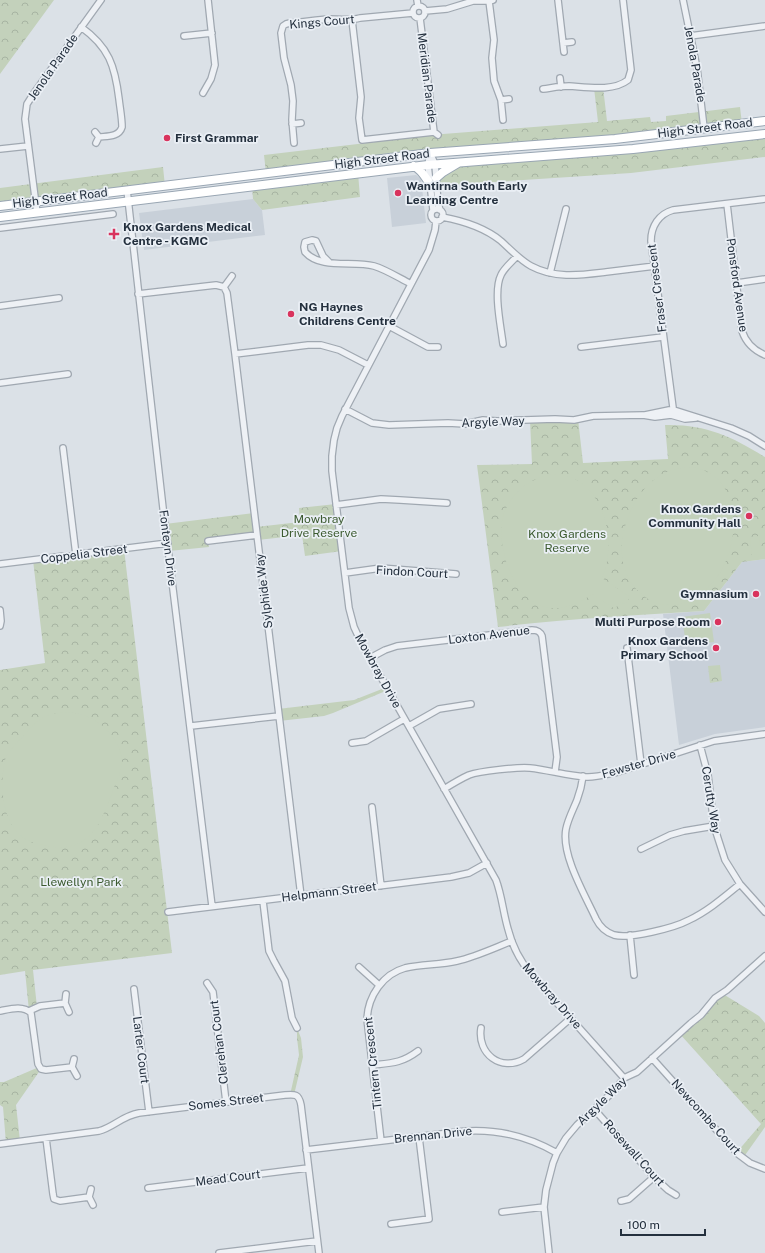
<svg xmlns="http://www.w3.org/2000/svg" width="765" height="1253" viewBox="0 0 765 1253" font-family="'Public Sans',sans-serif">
<defs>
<pattern id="forest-crowns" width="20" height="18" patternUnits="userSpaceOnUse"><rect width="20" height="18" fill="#c3d1bb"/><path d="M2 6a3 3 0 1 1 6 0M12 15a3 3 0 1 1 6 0" fill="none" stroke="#a7b4a2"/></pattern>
</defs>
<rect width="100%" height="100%" fill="#dbe1e7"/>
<path fill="#c8d0d9" d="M416 175 421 179 426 223 392 227 387 178Z
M253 199 262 210 265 235 144 250 139 213Z
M765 559V727L715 734 679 745 663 614 704 611 742 562Z"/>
<path fill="url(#forest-crowns)" d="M0 0H54L0 74Z
M603 87 607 121 650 117 651 122 666 121V116L740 107 742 124 266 173 264 155 443 134 598 122 594 88Z
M765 134V157L631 173 464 184 444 186 437 183 452 166Z
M163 167 165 186 0 206V188Z
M358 173 360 197 262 210 253 199 252 186Z
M578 419 583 463 668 459 665 425C705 424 731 436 765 457V559L742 562 704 611C635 615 566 619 498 627L477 465 532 464 530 420Z
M336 504 342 551 305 556 302 535 258 540 257 535 208 541 209 547 169 551 165 524 254 513 256 527 300 522 299 508Z
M124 549 172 953 33 970 37 1007 29 1011 25 971 0 975V670L45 663 33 560Z
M720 665 722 681 710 683 708 666Z
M387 687 388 690 333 713 324 716 279 721 278 709 354 700Z
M723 994 759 1016 765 1023V1127L743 1158 737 1152 761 1124 679 1033Z
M297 1028 301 1038 303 1057 294 1095H290L299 1055 297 1038Z
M39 1067 41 1069 16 1105 20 1141 6 1143 3 1107 0 1105V1082H4Z"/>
<path fill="#c3d1bb" d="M685 467C757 467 744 590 679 604 668 606 657 605 648 599 640 593 633 587 629 579 610 546 631 490 664 473 671 470 678 469 685 467Z
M551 474C602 472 619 540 602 578L630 597 625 604 620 602 615 609 592 594C547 628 512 596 503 549 501 538 500 524 504 513 512 492 530 479 551 474Z
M759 536 761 556 752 557 750 537Z
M710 613 714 642 686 645 682 617Z
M66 712C87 713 102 722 114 739 118 745 122 754 122 762 122 771 116 782 113 790 101 823 90 854 48 846 38 844 28 842 20 835 1 818 0 783 5 760 9 750 18 742 25 734 31 728 37 720 46 716 52 713 60 713 66 712Z"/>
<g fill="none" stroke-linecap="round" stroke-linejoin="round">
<defs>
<path id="minor" d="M417 0 418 6
M558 0 564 52
M683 0 697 68 704 128
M489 1 494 40 492 58 494 81 501 100 503 120
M413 12a6 6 0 1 1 12 0a6 6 0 1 1-12 0Z
M425 11 447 9 473 1H489L493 0
M420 18 434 132 438 135
M352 20 361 97 359 118 362 140 434 132
M81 27C109 47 115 66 119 99 120 108 122 118 122 127 119 137 108 136 99 137
M184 36 212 33
M690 36 765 26
M563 43 572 42
M560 78 561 87
M543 89C551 88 560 86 569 86 586 87 613 92 628 80L631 70 623 0
M203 93 211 79 215 65 208 0
M501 100 509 99
M292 124 301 123
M95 132 99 137 96 143
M294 143 292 120 293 101 291 85 284 58 281 33 283 26 286 24 290 23C303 22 316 20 329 19 339 19 350 21 360 18L413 13
M0 149 28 146
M430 153 435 164 438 203 440 210
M430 153 428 165 433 210
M127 190 163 508 212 906
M727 204 742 331C746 343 753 350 765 355
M431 215a6 6 0 1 1 12 0a6 6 0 1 1-12 0Z
M37 213 25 119 27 104 34 93 101 0
M442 217C464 221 484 227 501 241 511 250 520 260 531 266 555 279 581 275 606 272 622 270 638 268 655 266
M436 221 435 230 429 250 342 416 337 428 334 440 332 456V471L349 608 354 627 361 642 496 880C502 896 503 912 508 929 512 945 520 961 531 974L624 1078
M0 228 113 214
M329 262 323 256 316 241 312 240 305 242 304 247 305 252C321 270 353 260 374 266 387 270 399 278 411 284
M550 273 566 209
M737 283 765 279
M224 287 227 293 235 354 301 896
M138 294 216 285 224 287 232 276
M0 306 59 298
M389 326 428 347H438
M503 344C501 327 493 291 501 275 504 268 512 262 517 256
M581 347 663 337
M235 354 308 345H321L339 350 368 365
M0 383 68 374
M345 409 372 423 389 425 448 423 465 424 483 420 497 421 555 419 574 420 593 416 643 415 655 417 671 415 685 419 696 418
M645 415 669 410H674L731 428 749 436 765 446
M674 415 651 241C651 226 659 214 673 210L765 199
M63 448 76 555
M336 505 381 499 400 500 447 503
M208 541 257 535
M0 564 168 543
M345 573 381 568 456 574
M0 610 1 621 0 626
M627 648 641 764
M370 658 385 650 397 646 532 630C537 630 540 631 542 636L557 757 555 772
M191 726 279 716
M409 726 439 709 471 704
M352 743 366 741 404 719
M700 745 708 775 714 826 725 860 740 884 765 912
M583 776C582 784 580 792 577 800 573 810 568 819 566 829 561 855 585 895 596 919 600 927 605 932 614 935 630 939 674 928 689 920 708 911 724 897 740 884
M444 789C452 784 460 779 469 775 480 771 517 767 530 768 549 770 568 776 588 777 598 777 608 774 618 772L714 741 765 734
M372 807 381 886
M641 849 670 835 684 831 714 826
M263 901 269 951 274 961 285 981 292 1018 297 1028
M168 912 451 877 469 873 487 863
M630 935 634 975
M359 967 379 985
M207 983 213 992 226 1102
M134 989 149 1112
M66 994 65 1003 69 1012
M0 1011C10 1009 23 1005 31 1013L38 1064 41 1069 46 1070 72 1067
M29 1011 40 1006 65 1003
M481 1028C477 1054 501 1072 524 1059L571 1018
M652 1058 738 1154 750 1163 765 1169
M74 1059 72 1067 77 1076
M373 1065C392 1063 402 1063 418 1051
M594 1109 654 1177 668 1190 676 1195
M46 1138 53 1194 54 1199 60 1201 89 1197
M381 1141 367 1019C368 996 383 974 405 968 422 964 440 965 457 961 475 957 494 948 512 941
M0 1144 99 1131C114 1127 122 1116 139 1113L285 1095C295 1094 299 1094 301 1105L319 1253
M306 1150 466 1131C498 1129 529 1137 557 1153
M148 1188 308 1168
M91 1189 89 1197 93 1205
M621 1201 629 1199 654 1177
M502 1212 544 1207
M391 1224 429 1219 419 1137
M219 1253 317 1241
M549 1253 544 1207 546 1190 553 1163 557 1153 566 1138 577 1125 615 1090 624 1078 637 1072 691 1023 701 1015 715 998 727 990 765 956"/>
<path id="primary" d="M414 166C422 170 425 177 430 184
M436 178 443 172 458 163
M0 206 430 153 615 139 765 121
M0 217 428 165 633 149 765 134"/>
</defs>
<use href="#minor" stroke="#a0a8b1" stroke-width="8"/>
<use href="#primary" stroke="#99a6b3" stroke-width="10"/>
<use href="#minor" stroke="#eef1f5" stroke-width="5.5"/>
<use href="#primary" stroke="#fff" stroke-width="8"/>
</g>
<g fill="#d9335d" stroke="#eaeff5" stroke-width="1.5">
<circle cx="167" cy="138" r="4"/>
<circle cx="398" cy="193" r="4"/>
<path d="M112 228h4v4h4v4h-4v4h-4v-4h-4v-4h4z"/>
<circle cx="291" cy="314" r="4"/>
<circle cx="749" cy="516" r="4"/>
<circle cx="756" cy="594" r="4"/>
<circle cx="718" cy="622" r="4"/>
<circle cx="716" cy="648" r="4"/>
</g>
<g text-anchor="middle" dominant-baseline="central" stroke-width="3.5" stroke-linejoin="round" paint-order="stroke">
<g font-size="12" fill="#24303e" stroke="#eaeff5">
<text transform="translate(322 22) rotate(-5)">Kings Court</text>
<text transform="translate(695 64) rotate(80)">Jenola Parade</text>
<text transform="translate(53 67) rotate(-55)">Jenola Parade</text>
<text transform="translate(427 78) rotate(83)">Meridian Parade</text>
<text transform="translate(705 128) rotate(-7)">High Street Road</text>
<text transform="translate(382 159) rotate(-7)">High Street Road</text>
<text transform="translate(60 198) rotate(-7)">High Street Road</text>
<text transform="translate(737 285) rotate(82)">Ponsford Avenue</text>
<text transform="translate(657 288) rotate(-97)">Fraser Crescent</text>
<text transform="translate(493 422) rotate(-2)">Argyle Way</text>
<text transform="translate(168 548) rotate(83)">Fonteyn Drive</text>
<text transform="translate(84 554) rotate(-7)">Coppelia Street</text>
<text transform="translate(412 572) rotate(3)">Findon Court</text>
<text transform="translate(264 591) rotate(-97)">Sylphide Way</text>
<text transform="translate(489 635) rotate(-7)">Loxton Avenue</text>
<text transform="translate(378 671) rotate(61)">Mowbray Drive</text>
<text transform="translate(639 764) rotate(-16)">Fewster Drive</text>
<text transform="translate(711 800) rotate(81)">Cerutty Way</text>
<text transform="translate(329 892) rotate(-7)">Helpmann Street</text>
<text transform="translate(552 996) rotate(49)">Mowbray Drive</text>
<text transform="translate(219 1042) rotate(-97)">Clerehan Court</text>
<text transform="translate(141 1050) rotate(83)">Larter Court</text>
<text transform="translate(373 1063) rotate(-96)">Tintern Crescent</text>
<text transform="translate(602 1101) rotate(-44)">Argyle Way</text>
<text transform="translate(226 1102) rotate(-7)">Somes Street</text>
<text transform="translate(706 1117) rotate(48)">Newcombe Court</text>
<text transform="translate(433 1135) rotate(-6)">Brennan Drive</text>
<text transform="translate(634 1153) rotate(48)">Rosewall Court</text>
<text transform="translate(228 1178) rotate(-7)">Mead Court</text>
</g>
<g font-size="12" font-weight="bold" fill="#24303e" stroke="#eaeff5" text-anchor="start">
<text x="175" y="138">First Grammar</text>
<text x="406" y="186">Wantirna South Early<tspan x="406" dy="14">Learning Centre</tspan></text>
<text x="123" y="227">Knox Gardens Medical<tspan x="123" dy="14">Centre - KGMC</tspan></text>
<text x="299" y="307">NG Haynes<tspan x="299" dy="14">Childrens Centre</tspan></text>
<text x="741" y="509" text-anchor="end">Knox Gardens<tspan x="741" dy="14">Community Hall</tspan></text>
<text x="748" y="594" text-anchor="end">Gymnasium</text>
<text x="710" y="622" text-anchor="end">Multi Purpose Room</text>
<text x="708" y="641" text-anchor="end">Knox Gardens<tspan x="708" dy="14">Primary School</tspan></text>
</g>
<g font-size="12" fill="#3c5b30" stroke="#eaeff5">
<text x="319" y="519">Mowbray<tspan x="319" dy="14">Drive Reserve</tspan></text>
<text x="567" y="534">Knox Gardens<tspan x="567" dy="14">Reserve</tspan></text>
<text x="81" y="882">Llewellyn Park</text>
</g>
</g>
<path d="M621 1229v6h84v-6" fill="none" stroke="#24303e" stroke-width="2"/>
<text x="627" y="1229" font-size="12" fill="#24303e" stroke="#eaeff5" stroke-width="3" paint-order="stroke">100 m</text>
</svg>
